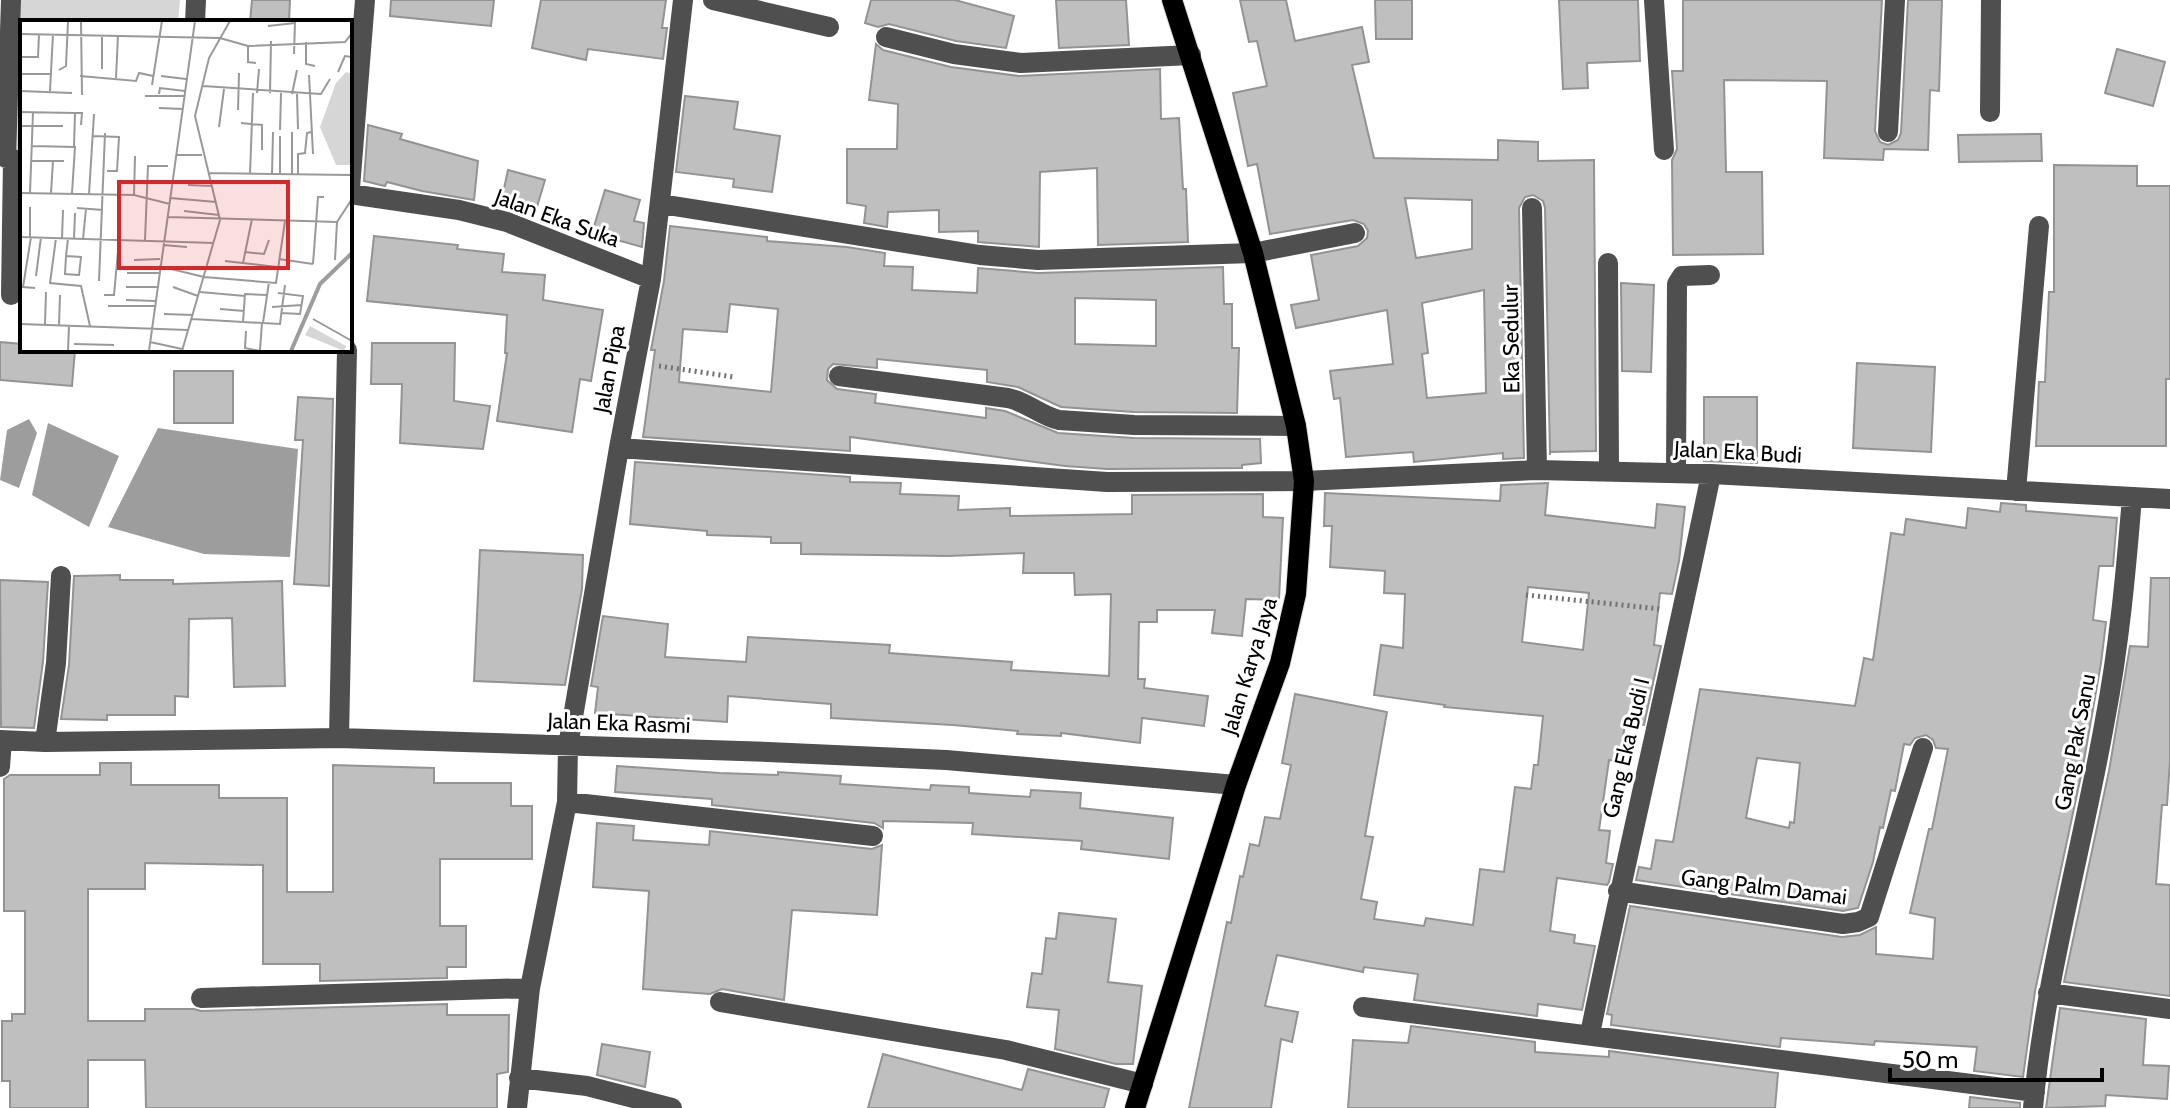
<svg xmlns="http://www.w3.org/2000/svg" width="2170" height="1108" viewBox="0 0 2170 1108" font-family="Cabin,sans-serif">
<rect width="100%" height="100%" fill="#fff"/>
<path fill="#d6d6d6" d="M19 0H180L178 22H22V157H11Z"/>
<path fill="#9d9d9d" d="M29 419 37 433 19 488 0 480 7 430Z
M48 423 119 456 89 527 32 495Z
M158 428 298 449 290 557 204 554 108 527Z"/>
<path fill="#bfbfbf" stroke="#939393" stroke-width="2" fill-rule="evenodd" d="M252 0H290L289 22H250Z
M391 0H494L491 26 390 16Z
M541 0H666L662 28H667L663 59 588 49 586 60 532 48Z
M871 0H955L1014 16 1006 48 956 41 889 24 878 27 865 23Z
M1056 0H1126L1129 45 1059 48Z
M1240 0H1286L1295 41 1362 27 1369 62 1352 65 1374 158 1498 160V140L1538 142V161L1594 160 1596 451 1550 452V455L1545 208 1543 201 1533 195 1525 197 1519 208 1524 458 1503 459V453L1414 462 1413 452 1346 457 1340 398 1334 399 1330 371 1393 364 1387 310 1296 328 1291 305 1319 300 1311 255 1358 246 1367 238 1368 231 1364 224 1353 220 1270 234 1257 164 1248 166 1233 93 1267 86 1257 41 1249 42ZM1405 198 1472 200V249L1416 258ZM1484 290 1486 393 1427 398 1422 354 1428 353 1422 303Z
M1375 0H1412V39H1376Z
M1559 0H1638L1640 61 1587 63 1588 88 1563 89Z
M1683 0H1882L1875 131 1880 142 1888 145 1898 140 1901 133 1908 0H1942L1939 91 1930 90 1928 150 1884 149 1883 160 1824 158 1827 81 1724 80 1726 172H1762L1763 254 1673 255 1672 160 1677 149 1672 71H1683Z
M876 44 883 50 951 67 1019 76 1160 69 1161 119 1179 118 1183 189H1186L1188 242 1098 245 1097 168 1040 172 1039 247 978 242V231L939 232V210L888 212 887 227 864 223 866 206 847 203V149H897L898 104 869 100Z
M2117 49 2165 62 2153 106 2105 93Z
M685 96 738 102 734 129 780 136 772 192 733 187 734 179 676 172Z
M368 125 402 134 400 139 478 161 474 200 422 191 387 182 385 186 364 181Z
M2041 134 2042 161 1959 162 1958 135Z
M2054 165 2137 166V186H2170V379H2166V446H2036L2039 382H2045L2049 292H2054Z
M508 170 545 180 534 217 500 207Z
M605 190 640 200 634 221 644 223 642 247 592 233Z
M670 226 767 237V241L847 247 885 253 884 266 913 267 912 290 977 293 978 268 1038 273 1223 267 1224 304H1232V348H1239L1237 413 1134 412 1061 407 1018 387 987 382V370L877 359V368L833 364 828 369 827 380 837 389 876 394 875 403 986 418V408L1005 411 1058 433 1134 438 1260 439 1261 463 1242 465V468L1107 469 1065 466 850 437V451L643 437 655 350H651L664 281ZM1075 298 1156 300V346L1075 344ZM730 304 778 309 771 392 679 382 683 329 727 332Z
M374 236 458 245 457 249 504 254 502 272 545 275 543 300 603 310 591 381 580 379 572 432 497 421 507 353H505L507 315 367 301Z
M1621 283 1654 285 1651 372 1622 371Z
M0 342 22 344V350H75L72 386 0 380Z
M372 343H455L454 401 490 406 483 449 400 443 402 384H371Z
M1857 363 1935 367 1931 452 1853 448Z
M174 371H233V423H174Z
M298 397 333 399 329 586 294 584 303 440H295Z
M1704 397H1757V463L1704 461Z
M635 462 850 477V482L901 483 900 494 959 496 958 510 1010 508V516L1132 514V495L1263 494V517L1283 518 1279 600 1246 599 1242 636 1212 633 1215 610H1157V622H1139L1138 679H1145L1144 688 1208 696 1204 726 1142 718 1140 743 1061 733V736L1017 734 1018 731 953 725 831 718V704L728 696 727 722 595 713 598 687 591 686 603 616 668 624 665 657 746 662 748 637 890 645 889 653 1012 662 1011 670 1109 676 1111 594 1075 595 1074 573H1023L1024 553 948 556 801 554V543H771V537L707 535V531L630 524Z
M1548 483 1545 515 1655 528 1657 504 1685 507 1679 561 1672 594 1660 593 1654 645 1661 646 1644 725 1625 723 1620 761 1609 760 1599 830 1610 831 1606 863 1613 864 1609 882 1607 885 1557 878 1550 931 1575 935 1574 943 1595 946 1582 1010 1538 1004 1537 1016 1414 1000 1418 974 1364 967 1363 972 1277 955 1265 1006 1298 1012 1292 1042 1281 1039 1271 1108H1189L1227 922 1231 923 1240 876 1243 877 1250 844 1259 846 1265 817 1280 819 1291 765 1282 763 1295 694 1387 712 1365 836 1373 837 1361 899 1377 902 1374 919 1424 926 1426 918 1473 925 1480 869 1504 872 1515 787 1531 789 1534 765H1538L1543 716 1444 707 1445 705 1374 695 1381 645 1403 648 1405 594 1384 593 1385 571 1330 567 1332 526H1324L1325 493 1500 501 1501 485ZM1528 587 1589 593 1583 650 1522 642Z
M2001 503 2026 505V511L2117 518 2113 566H2099L2093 620 2106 622 2101 663 2083 766 2035 991 2023 1077 1974 1071 1977 1047 1875 1041 1874 1045 1781 1038 1780 1047 1611 1025 1612 1015 1607 1014 1630 906 1842 937 1860 935 1876 927V954L1933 959 1935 918 1910 913 1929 829H1932L1948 749 1936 748 1933 740 1926 735 1915 738 1910 745 1904 744 1895 791 1891 790 1883 828 1880 827 1873 862 1858 908 1843 911 1636 880 1639 867 1651 869 1656 840 1673 842 1700 689 1855 706 1864 658 1873 660 1891 533 1904 535 1906 519 1966 528 1968 508 2000 512ZM1757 758 1800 763 1794 823 1790 822 1789 828 1746 818Z
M480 550 583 555 582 589 565 685 474 681Z
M120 575V580H173V584L282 581 285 686 234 687 232 618 189 619 188 697 175 696V715H107V720L61 719 69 665 74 576Z
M2151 578H2170V761L2167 805H2162L2156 884 2170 885V996L2064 982 2109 771 2130 646 2148 647Z
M0 580 48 582 43 662 34 728 1 727Z
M100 763H131V785H219V798H287V892H333V765L434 768V783H511V806H532V859H440V926H466V967H447V978L320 981V964H263V865L145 863V889H88V1021H145V1009H194L201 1011 447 1004V1015H509L508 1072 497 1074V1108H146L145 1060H88V1108H10V1081H2V1021H12V1014H25V911H4V779L10 775H100Z
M617 766 720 773 778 775V772L841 776 840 784 930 790 931 785 969 787V793L1030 797 1031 790 1081 793 1080 808 1173 818 1169 859 1081 849 1082 841 972 834 973 823 883 821V828L874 823 712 805V799L615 792Z
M597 823 634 826 633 840 709 845 710 831 872 849 882 845 877 915 792 910 784 1000 722 989 710 994 643 989 649 891 593 887Z
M1059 913 1116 919 1108 982 1142 986 1133 1064H1116L1055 1049 1059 1010 1027 1007 1032 973 1042 974 1046 938 1056 939Z
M2060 1008 2146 1019 2143 1065 2169 1066 2167 1099 2106 1095 2105 1106 2046 1108Z
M1411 1026 1535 1042V1052L1609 1057V1051L1778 1073 1775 1108H1348L1353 1040 1408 1043Z
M602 1044 650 1052 645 1087 597 1075Z
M883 1054 1022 1090 1028 1069 1109 1089 1104 1108H868Z
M1970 1097 2020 1103V1108H1969Z"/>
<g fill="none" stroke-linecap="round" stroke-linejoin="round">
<defs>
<path id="major" d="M1135 1108 1236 785 1280 663 1296 594 1304 481 1296 426 1253 253 1172 0"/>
</defs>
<use href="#major" stroke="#dbdbdb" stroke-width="22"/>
<path stroke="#717171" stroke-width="5" stroke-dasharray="2 4" stroke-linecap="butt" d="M659 366 734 377
M1526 595 1660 609"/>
<path stroke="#4f4f4f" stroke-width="20" d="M713 0 829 27
M1654 0 1664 150
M195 22 196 0
M886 37 954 54 1021 63 1191 55
M1990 112 1991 0
M1888 132 1895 0
M6 158 11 0
M350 188 365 0
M350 194 459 210 507 222 651 279
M661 204 980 255 1038 260 1253 253 1355 233
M1532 208 1537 470
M1608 263 1609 471
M11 295 13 159
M839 376 1008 398C1027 402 1041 416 1059 420L1134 425 1296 426
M619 448 1107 482 1304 481 1537 470 1711 474 2170 499
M1676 473 1677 284 1682 276 1710 275
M2016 491 2039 226
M339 738 347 350
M0 740 45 742 339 738 768 752 946 760 1236 785
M45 742 56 663 61 576
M0 767 2 740
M567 802 873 836
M1618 891 1843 924 1858 922 1869 917 1923 748
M2048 993 2170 1009
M201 998 530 988
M720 1002 1006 1050 1143 1084
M1363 1007 2035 1092
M1590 1034C1628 847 1673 661 1711 474
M519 1078 587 1086 672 1108
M517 1108 530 988 567 802 568 746 619 448 651 279 683 0
M2033 1108C2045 977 2082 850 2105 720 2119 647 2126 572 2132 497"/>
<use href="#major" stroke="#000" stroke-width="20"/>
</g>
<g text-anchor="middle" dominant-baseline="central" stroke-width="6" stroke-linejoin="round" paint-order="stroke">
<g font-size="22" fill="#000" stroke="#fff">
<text transform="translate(557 218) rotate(20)">Jalan Eka Suka</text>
<text transform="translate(1511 339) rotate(-91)">Eka Sedulur</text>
<text transform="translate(609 369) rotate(-79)">Jalan Pipa</text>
<text transform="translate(1738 452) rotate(3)">Jalan Eka Budi</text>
<text transform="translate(1249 666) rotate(-73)">Jalan Karya Jaya</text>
<text transform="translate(619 723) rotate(2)">Jalan Eka Rasmi</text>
<text transform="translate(2075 742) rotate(-79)">Gang Pak Sanu</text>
<text transform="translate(1626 748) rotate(-77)">Gang Eka Budi I</text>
<text transform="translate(1764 887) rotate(7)">Gang Palm Damai</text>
</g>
</g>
<g transform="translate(20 20)">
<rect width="332" height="332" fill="#fff"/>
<path d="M326 52 332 54V145H316L300 107 316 63ZM290 306 326 326 324 331 285 315Z" fill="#d6d6d6"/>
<path fill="none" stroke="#9d9d9d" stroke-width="4" d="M271 331 300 264 332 233"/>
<path fill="none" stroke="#999" stroke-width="2" d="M61 1 62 75M248 6 275 3M0 14 200 18 228 26 325 22 332 13M286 22V44L295 46M228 26V42L236 43M274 34 275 1M0 37H18L19 14M82 49V15M39 50 46 46 48 1M318 52 325 36 332 37M0 54H30M289 55 293 134M60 56 116 61 119 53 133 56M141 56 166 59M96 58 98 15M132 65 142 1M183 66 301 74 310 59M0 71 52 73M30 71 33 14M237 73 239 49M250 73 251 21M139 74 140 68 165 71M272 74 277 50M277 74 278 109M125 76H164M139 88 163 89M218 90 219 53M0 92 55 93M221 103 242 105V130M0 106H43M199 107 204 69M260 110 261 73M73 116 99 117 97 151H87M12 126 55 127 52 173M54 127 55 93H62L61 105M156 135H182M12 141H44M188 153 332 155M230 154 233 73M252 154 253 112M260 154V116M272 154V112M278 154V134L285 133 287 113 291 112M168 165 192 166M0 173 114 175 150 184M10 173 13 92M31 173 33 141M69 174 74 94M114 175 115 136M150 178 196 182M10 187V217M57 188 83 190M164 191 199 195M147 197 317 202 332 179M0 217 194 223M11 217 3 267 15 268M36 218 30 263 61 266 70 306M42 218 43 190M54 219 55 193M63 219 66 189M125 220 128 146H148M143 225 167 227M225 232 244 234 249 220M46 236 61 237 59 255 45 254 46 236 48 219M259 239 293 244M114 240 140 239M315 240 317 202M205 241 257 247M223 243 232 199M293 244 298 177H304M139 246 184 257 256 263 265 201M107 253H139M16 256 21 217M79 261 85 113M106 267H137M153 267 178 276M180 272 225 276M258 273 283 276 280 294 262 293M84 275H94L99 220M106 280 135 281M88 286H135M252 287 282 285M200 289 224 291M144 294 173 295M172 299 260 304 265 265M293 299 332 321M223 302 225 274 247 275M243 303 249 262M0 304 168 310M25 304 26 272M39 305 40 275M226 311 225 328 240 331M130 322 162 329M54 324 94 325M240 330 242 303M48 331 49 306M129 331 175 1M162 331 200 200 175 96 189 38 210 1"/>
<path fill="#d62828" fill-opacity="0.15" stroke="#d62828" stroke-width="4" d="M99 162H268V248H99Z"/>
<rect width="332" height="332" fill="none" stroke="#000" stroke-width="4"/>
</g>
<path d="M1890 1068v12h212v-12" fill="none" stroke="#000000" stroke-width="4"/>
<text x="1902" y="1068" font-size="24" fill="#000000" stroke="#ffffff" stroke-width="6" paint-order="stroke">50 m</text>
</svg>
